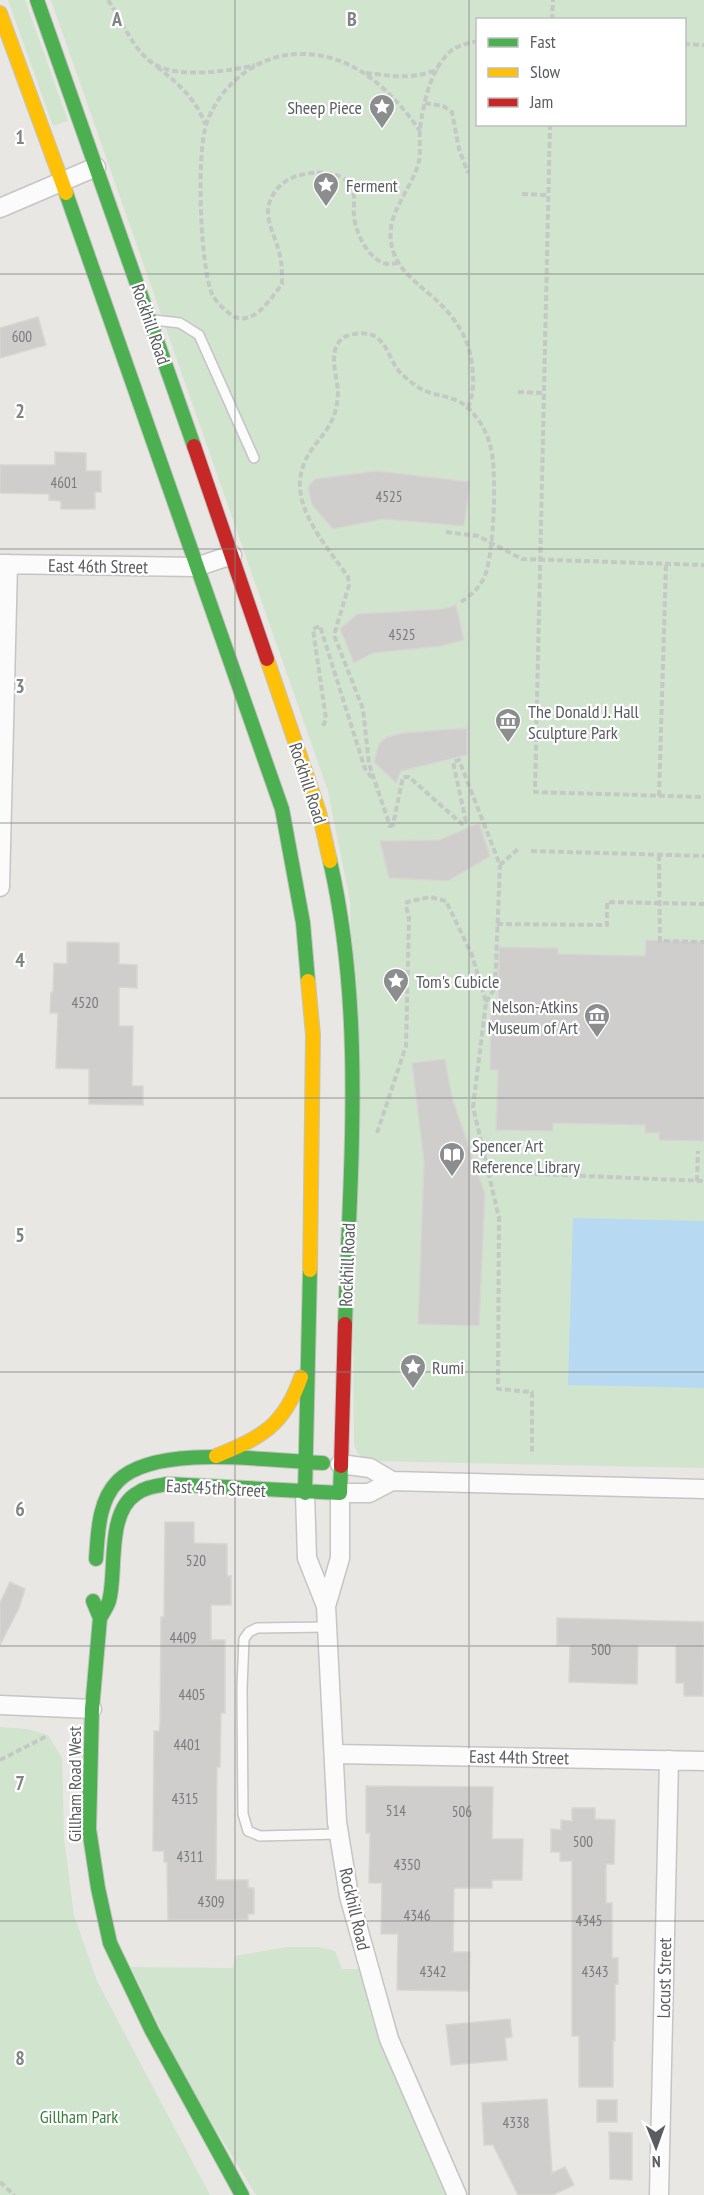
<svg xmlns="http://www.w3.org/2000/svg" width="704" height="2195" viewBox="0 0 704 2195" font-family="'PT Sans Narrow',sans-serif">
<rect width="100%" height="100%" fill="#e8e7e3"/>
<path fill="#d1e4ce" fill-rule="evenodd" d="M8 0H25L68 121 53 126Z
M51 0H704V1468L371 1461C361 1457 357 1455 354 1444L350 901 328 791ZM478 20H684V124H478Z
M0 1727 27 1729 48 1735 62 1758 64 1839 74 1915 97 1981 210 2195H0Z
M287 1947H319L335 1951 342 1969H359L372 2019 435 2170 449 2195H256L183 2076 131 1967 233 1968 235 1956Z"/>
<path fill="#b7daf2" d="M573 1218 704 1221V1388L568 1385Z"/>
<path fill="#cfcecc" stroke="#d8d6d2" stroke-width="1.5" d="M38 317 46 345 0 358V328Z
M55 452 86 453V471H101V492H95V509H61V501L49 500V494L0 493V465H55Z
M377 471 470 482 464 526 383 519 333 529 312 505 308 487 315 479Z
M456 605 464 640 441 646 373 653 354 663 340 629 357 614 442 609Z
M467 728V755L401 771 396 783 374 762 379 744 387 737 403 733Z
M479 823 490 856 482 861 448 881 389 878 380 841 439 840Z
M646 940 704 942V1141L659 1140V1133H645V1125L553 1123V1131L496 1130 498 1070H490L491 1007 498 1008 499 947 558 948V954L645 956Z
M67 942 119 943V964L137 965V988L119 987V1026H133L132 1086H143V1105L89 1104V1069L56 1068 58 1013H50L51 992H53L54 963 67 964Z
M445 1059 452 1097 485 1194 479 1326 418 1324 424 1162 412 1063Z
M165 1522H194V1543L227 1544V1576H231V1605H211V1640H225V1713H221L220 1767H217L216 1880H248V1888H254V1914H248V1920H168L167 1862H164V1851H153L154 1731H159L160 1724 161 1617H164Z
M10 1582 25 1589 19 1608 0 1645V1603Z
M557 1618 704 1622 703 1696H684V1683H676V1645H638L637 1684 569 1682 570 1645H557Z
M366 1786 493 1787 492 1839H523L522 1880H492V1888H454L453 1952H470L469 1991 397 1990 398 1934H381L382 1883H369L370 1833H366Z
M572 1808H595V1819L615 1820 614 1864H606V1903H612V1958H618V1984H615V2041H613V2087H579V2036H572V1861H560V1852H551V1829L561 1830V1820L572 1821Z
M510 2019 512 2037 505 2038 507 2060 451 2065 446 2025Z
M547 2099 552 2173 565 2167 574 2185 553 2195H518L493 2145H484L482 2103Z
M597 2100H617V2122H597Z
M609 2132 632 2133V2180L610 2179Z"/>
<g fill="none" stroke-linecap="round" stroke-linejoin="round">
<defs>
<path id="lane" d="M154 320 180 323 199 335 254 458
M327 1627 257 1628 249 1632 244 1639 242 1688 243 1814 248 1831 260 1836 339 1834"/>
<path id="street" d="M0 208 96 167
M0 564 196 567 232 555
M0 887 8 564
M340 1464 370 1468 392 1481 704 1489
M392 1481 369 1493H340V1558L326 1606 337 1822 349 1896 389 2039 457 2195
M305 1493 307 1558 326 1606
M0 1705 92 1709
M334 1754 704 1761
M659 2195 669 1760"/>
<path id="fast" d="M37 0 194 446
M66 193 282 809 303 923 308 981
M330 861C365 1013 350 1170 345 1324
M305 1493 310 1270
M96 1559C98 1533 98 1501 118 1481 156 1443 271 1461 323 1463
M93 1601 100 1618 92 1709 89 1829 98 1888 110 1943 152 2031 242 2195
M100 1618C103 1613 107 1607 109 1601 117 1573 106 1513 136 1494 145 1487 156 1486 167 1484L340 1493 341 1466"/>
<path id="slow" d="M0 13 66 193
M267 659 319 812 330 861
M308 981 313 1035 310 1270
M216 1456C262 1437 284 1426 301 1377"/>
<path id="jam" d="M194 446 267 659
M341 1466 345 1324"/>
</defs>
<use href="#lane" stroke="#c5c5c5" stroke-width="12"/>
<use href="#street" stroke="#c5c5c5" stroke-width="21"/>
<use href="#fast" stroke="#c4c4c3" stroke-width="16"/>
<use href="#slow" stroke="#c4c4c3" stroke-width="16"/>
<use href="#jam" stroke="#c4c4c3" stroke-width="16"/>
<path stroke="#c4c9c6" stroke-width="4" stroke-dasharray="6 3" stroke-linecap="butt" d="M108 0C121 19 134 52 154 64 177 79 230 71 255 65
M552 20 553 0
M684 44 704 45
M157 67C178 83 196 99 205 124
M366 73C391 76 415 80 438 69
M425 103 443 106 452 112 459 149 468 173
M550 124 535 792 704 797
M522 194 548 195
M398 263C392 264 386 265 381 262 366 254 355 231 354 216 353 206 356 197 352 188 342 166 298 170 282 184 274 191 268 201 268 212 268 225 276 239 279 252 282 262 282 273 282 284 272 297 257 322 238 318 229 316 216 302 212 294 200 266 196 151 207 122 221 84 258 54 300 54 353 53 391 90 420 131
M518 392 544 393
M468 408C474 392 474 380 472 364 468 333 451 312 427 292 413 280 399 269 393 251 382 215 411 193 419 161 421 151 419 140 420 129 423 104 431 67 452 50 459 45 469 43 478 41
M446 532 478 536 522 559 704 565
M461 602C471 595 481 587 485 575 494 554 497 471 491 449 488 434 480 420 469 409 457 397 443 397 428 392 419 389 412 383 405 377 385 362 390 328 354 334 348 335 343 337 339 342 329 355 337 377 338 391 338 401 336 413 331 422 324 437 310 447 304 464 287 504 327 546 348 577L349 585 334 635 363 709 369 764 390 826 393 825 403 777H409L462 824 466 822 453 762 459 760 500 865 519 848
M323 726 326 719 313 629 320 626 365 769 372 778
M659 796 666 564
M531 851 704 856
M659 855 660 941 704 942
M497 924 607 925V902L704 904
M486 1002 495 988 500 865
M377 1133 406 1046 409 918 406 906 407 902 430 897 446 901 472 955 486 1002 473 1107 499 1218 498 1389 532 1392V1455
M490 1172 704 1181
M697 1181 698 1151
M0 1760 47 1736
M0 2182 14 2195"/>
<use href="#lane" stroke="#fcfbfb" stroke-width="9"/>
<use href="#street" stroke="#fcfbfb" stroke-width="18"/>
<use href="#fast" stroke="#4caf50" stroke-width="14"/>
<use href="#slow" stroke="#ffc107" stroke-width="14"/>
<use href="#jam" stroke="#c62828" stroke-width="14"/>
</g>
<path fill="none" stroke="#818385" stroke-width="1.5" stroke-opacity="0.55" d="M235 0V2195M469 0V2195M0 274H704M0 549H704M0 823H704M0 1098H704M0 1372H704M0 1646H704M0 1921H704"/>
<defs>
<symbol id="sight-pin" viewBox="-11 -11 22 30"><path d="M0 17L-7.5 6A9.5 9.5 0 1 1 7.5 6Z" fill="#8b8d8e" stroke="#fff"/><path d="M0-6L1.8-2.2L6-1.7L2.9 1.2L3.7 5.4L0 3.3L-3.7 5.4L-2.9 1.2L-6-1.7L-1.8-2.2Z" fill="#fff"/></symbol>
<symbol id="museum-pin" viewBox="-11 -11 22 30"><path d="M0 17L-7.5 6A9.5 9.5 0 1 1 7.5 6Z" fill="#8b8d8e" stroke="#fff"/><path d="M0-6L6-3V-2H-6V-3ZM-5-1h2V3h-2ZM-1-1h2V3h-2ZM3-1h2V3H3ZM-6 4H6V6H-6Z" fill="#fff"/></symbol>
<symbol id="library-pin" viewBox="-11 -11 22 30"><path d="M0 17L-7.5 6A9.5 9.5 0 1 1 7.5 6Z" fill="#8b8d8e" stroke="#fff"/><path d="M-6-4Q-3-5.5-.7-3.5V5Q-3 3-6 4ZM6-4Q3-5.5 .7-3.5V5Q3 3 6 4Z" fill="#fff"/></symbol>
</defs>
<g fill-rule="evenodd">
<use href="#sight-pin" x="367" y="92" width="30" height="40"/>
<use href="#sight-pin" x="311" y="170" width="30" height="40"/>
<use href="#museum-pin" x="493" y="706" width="30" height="40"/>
<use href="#sight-pin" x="381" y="966" width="30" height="40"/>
<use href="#museum-pin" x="582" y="1001" width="30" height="40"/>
<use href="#library-pin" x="437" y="1140" width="30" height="40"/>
<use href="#sight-pin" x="398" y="1352" width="30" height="40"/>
</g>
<g text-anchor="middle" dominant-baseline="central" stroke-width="4.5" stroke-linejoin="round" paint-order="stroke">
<g font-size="15" fill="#787a7c">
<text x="22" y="336">600</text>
<text x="64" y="482">4601</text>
<text x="389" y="496">4525</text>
<text x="402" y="634">4525</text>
<text x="85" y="1002">4520</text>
<text x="196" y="1560">520</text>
<text x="183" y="1637">4409</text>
<text x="601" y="1649">500</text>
<text x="192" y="1694">4405</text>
<text x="187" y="1744">4401</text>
<text x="185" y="1798">4315</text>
<text x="396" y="1810">514</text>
<text x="462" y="1811">506</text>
<text x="583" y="1841">500</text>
<text x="190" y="1856">4311</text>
<text x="407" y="1864">4350</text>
<text x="211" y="1901">4309</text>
<text x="417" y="1915">4346</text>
<text x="589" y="1920">4345</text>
<text x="433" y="1971">4342</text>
<text x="595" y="1971">4343</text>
<text x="516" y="2122">4338</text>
</g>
<g font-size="18" fill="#595c60" stroke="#fff" text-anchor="start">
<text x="362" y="107" text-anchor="end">Sheep Piece</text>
<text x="346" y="185">Ferment</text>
<text x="528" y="711">The Donald J. Hall<tspan x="528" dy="21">Sculpture Park</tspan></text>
<text x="416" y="981">Tom's Cubicle</text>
<text x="578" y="1006" text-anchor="end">Nelson-Atkins<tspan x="578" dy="21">Museum of Art</tspan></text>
<text x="472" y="1145">Spencer Art<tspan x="472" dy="21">Reference Library</tspan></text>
<text x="432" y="1367">Rumi</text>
</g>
<g font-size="18" fill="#595c60" stroke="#fff">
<text transform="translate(151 324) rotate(71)">Rockhill Road</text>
<text transform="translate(98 566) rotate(1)">East 46th Street</text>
<text transform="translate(308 783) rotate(72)">Rockhill Road</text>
<text transform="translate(347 1265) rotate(-88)">Rockhill Road</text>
<text transform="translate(216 1488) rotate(3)">East 45th Street</text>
<text transform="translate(519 1757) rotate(1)">East 44th Street</text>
<text transform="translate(74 1784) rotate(-90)">Gillham Road West</text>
<text transform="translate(355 1909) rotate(77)">Rockhill Road</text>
<text transform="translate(664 1978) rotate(-89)">Locust Street</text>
</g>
<g font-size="18" fill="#397f3c" stroke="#fff">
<text x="79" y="2116">Gillham Park</text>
</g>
</g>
<g font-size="20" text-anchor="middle" font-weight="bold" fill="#818385" stroke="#fff" stroke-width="4.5" stroke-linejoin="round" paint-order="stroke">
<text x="117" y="26">A</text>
<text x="352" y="26">B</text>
<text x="20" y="144">1</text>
<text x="20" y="418">2</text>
<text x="20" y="693">3</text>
<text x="20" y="967">4</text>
<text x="20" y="1242">5</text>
<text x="20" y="1516">6</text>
<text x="20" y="1790">7</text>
<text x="20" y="2065">8</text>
</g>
<rect x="476" y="18" width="210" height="108" fill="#ffffff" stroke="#bdbebf" stroke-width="1.5"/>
<rect x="488" y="38" width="30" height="9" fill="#4caf50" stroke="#bdbebf" stroke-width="1.5"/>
<text x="530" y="48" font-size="18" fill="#595c60">Fast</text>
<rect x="488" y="68" width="30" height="9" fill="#ffc107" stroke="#bdbebf" stroke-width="1.5"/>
<text x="530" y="78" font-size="18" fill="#595c60">Slow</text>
<rect x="488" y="98" width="30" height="9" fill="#c62828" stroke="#bdbebf" stroke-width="1.5"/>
<text x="530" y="108" font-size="18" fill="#595c60">Jam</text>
<g transform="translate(656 2147) rotate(179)" stroke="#ffffff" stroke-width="4.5" paint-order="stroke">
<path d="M0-4.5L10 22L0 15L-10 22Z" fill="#595c60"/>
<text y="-9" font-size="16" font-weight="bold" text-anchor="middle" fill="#595c60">N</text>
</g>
</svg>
